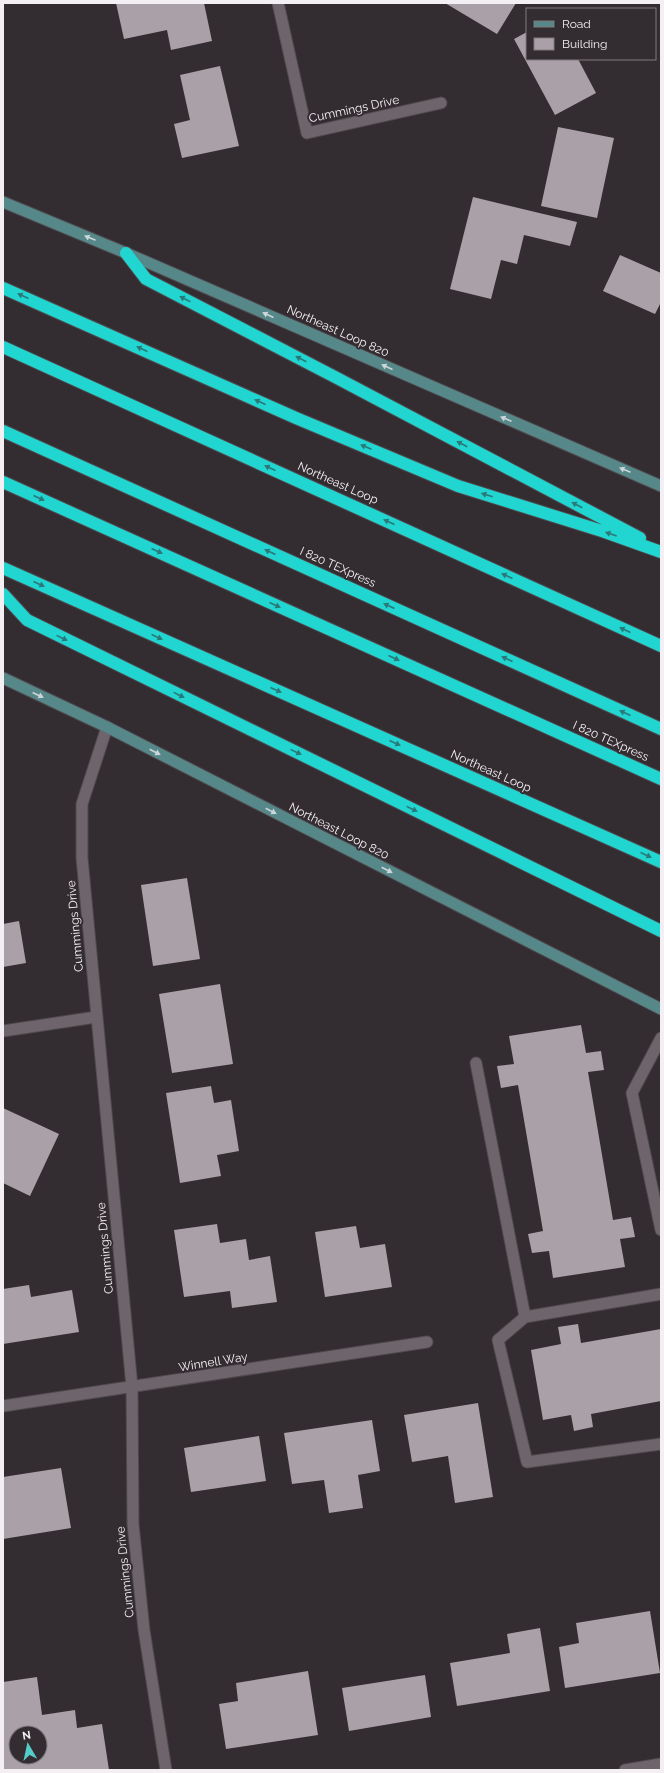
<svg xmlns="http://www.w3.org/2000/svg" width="664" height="1773" viewBox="0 0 664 1773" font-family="Raleway,sans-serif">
<rect width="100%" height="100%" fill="#332c31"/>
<path fill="#aaa1a8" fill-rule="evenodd" d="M116 3H204L212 41 171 50 167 30 124 39Z
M445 3H516L497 34Z
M527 32V59H578L596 93 555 115 514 39Z
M220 66 239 146 182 158 174 124 190 120 180 75Z
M558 127 614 138 597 218 541 206Z
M473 197 577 222 570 246 524 235 517 264 501 260 491 299 450 289Z
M620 255 661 273V302L655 314 603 291Z
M187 878 200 959 153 966 141 885Z
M19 921 26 963 3 967V924Z
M220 984 233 1064 172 1073 159 994Z
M581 1025 586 1053 601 1051 604 1070 588 1072 613 1220 631 1217 635 1237 620 1239 625 1267 553 1278 549 1251 532 1253 528 1234 543 1231 518 1085 501 1088 497 1066 514 1064 509 1036Z
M211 1086 214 1103 231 1100 239 1151 217 1155 221 1176 180 1183 166 1093Z
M3 1108 59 1134 30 1196 3 1183Z
M217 1224 220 1243 246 1239 249 1260 270 1256 277 1302 232 1308 230 1291 184 1297 174 1230Z
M356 1226 360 1248 385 1244 392 1287 325 1297 315 1232Z
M29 1285 31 1297 72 1290 79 1332 3 1344V1289Z
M578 1324 581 1343 661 1329V1401L591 1414 593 1427 574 1431 571 1415 543 1420 531 1350 561 1344 558 1327Z
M478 1403 493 1497 455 1503 448 1456 412 1462 404 1415Z
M372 1420 380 1471 358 1475 363 1508 329 1513 324 1480 292 1484 284 1433Z
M259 1436 266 1481 191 1492 184 1448Z
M61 1468 71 1528 3 1539V1477Z
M650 1611 660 1673 565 1688 559 1647 579 1643 576 1623Z
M540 1628 550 1691 457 1706 450 1663 510 1653 507 1634Z
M308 1671 318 1735 226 1749 219 1704 238 1701 236 1683Z
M425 1675 431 1717 349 1731 342 1688Z
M37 1677 42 1715 75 1710 77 1728 102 1724 109 1770H3V1682ZM16 1733H40V1757H16Z"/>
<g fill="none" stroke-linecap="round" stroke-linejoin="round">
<defs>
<path id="service" d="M661 1038 632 1093 661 1230
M476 1063 525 1317 661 1294
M525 1317 498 1340 527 1462 661 1444"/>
<path id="minor" d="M278 3 307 133 441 103
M3 1031 96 1017
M3 1406 427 1342
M625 1770 661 1764"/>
<path id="tertiary" d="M107 727 82 804V858L132 1387 133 1524 144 1630 166 1770"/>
<path id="secondary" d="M3 202 126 253 661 486
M3 678 107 727 661 1009"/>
<path id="motorway" d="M126 253 146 279 335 377 640 538
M3 288 296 418 458 486 602 531 661 552
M3 347 661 646
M3 431 661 729
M3 482 661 779
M3 568 661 862
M3 594 27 620 661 931"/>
</defs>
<use href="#service" stroke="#4f494d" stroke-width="13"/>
<use href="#minor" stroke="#4f494d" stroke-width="13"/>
<use href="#tertiary" stroke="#4f494d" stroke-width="13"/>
<use href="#secondary" stroke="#4f494d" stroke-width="13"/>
<use href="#motorway" stroke="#4f494d" stroke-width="14"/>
<use href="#service" stroke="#6d656b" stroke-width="11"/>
<use href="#minor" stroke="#6d656b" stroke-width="11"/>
<use href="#tertiary" stroke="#6d656b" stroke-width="11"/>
<use href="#secondary" stroke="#568789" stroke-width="11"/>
<use href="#motorway" stroke="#21d5d0" stroke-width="12"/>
</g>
<defs><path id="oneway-solid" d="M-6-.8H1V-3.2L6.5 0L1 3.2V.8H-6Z"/></defs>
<g fill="#ccd5d8">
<use href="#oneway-solid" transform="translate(90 238) rotate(-157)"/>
<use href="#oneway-solid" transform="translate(268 315) rotate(-156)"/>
<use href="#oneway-solid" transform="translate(387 367) rotate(-156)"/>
<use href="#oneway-solid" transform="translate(506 419) rotate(-157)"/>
<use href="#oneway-solid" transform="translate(625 470) rotate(-157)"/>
<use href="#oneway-solid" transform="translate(38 695) rotate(25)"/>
<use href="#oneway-solid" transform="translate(155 752) rotate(27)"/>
<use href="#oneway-solid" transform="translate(271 811) rotate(27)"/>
<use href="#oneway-solid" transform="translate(387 870) rotate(27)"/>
</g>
<g fill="#2b7879">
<use href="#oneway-solid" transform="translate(23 296) rotate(-156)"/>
<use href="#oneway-solid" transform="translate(185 299) rotate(-153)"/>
<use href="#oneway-solid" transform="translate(142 349) rotate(-156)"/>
<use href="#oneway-solid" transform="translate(301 359) rotate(-153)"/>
<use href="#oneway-solid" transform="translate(260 402) rotate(-156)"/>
<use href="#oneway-solid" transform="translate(462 444) rotate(-152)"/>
<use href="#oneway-solid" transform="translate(366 447) rotate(-157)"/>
<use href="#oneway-solid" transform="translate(270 468) rotate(-156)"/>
<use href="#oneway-solid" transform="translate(487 495) rotate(-162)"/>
<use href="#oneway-solid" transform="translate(39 498) rotate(24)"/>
<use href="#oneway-solid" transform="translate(577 505) rotate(-152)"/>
<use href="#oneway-solid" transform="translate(389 522) rotate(-156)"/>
<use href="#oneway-solid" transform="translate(611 534) rotate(-161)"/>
<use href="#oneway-solid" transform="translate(157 551) rotate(24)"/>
<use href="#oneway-solid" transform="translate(270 552) rotate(-156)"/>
<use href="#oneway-solid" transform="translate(507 576) rotate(-156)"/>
<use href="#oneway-solid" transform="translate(39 584) rotate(24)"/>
<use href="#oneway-solid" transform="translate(275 605) rotate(24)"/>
<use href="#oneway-solid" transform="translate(389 606) rotate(-156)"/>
<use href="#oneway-solid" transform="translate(625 630) rotate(-156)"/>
<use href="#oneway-solid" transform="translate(157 637) rotate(24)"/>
<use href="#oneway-solid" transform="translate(62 638) rotate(26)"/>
<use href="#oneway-solid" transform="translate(394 658) rotate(24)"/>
<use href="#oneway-solid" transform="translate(507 659) rotate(-156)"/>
<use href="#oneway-solid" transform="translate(276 690) rotate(24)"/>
<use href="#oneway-solid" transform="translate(179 695) rotate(26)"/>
<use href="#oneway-solid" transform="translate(625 713) rotate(-156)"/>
<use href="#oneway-solid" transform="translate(395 743) rotate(24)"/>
<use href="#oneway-solid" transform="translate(296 752) rotate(26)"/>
<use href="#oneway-solid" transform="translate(412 809) rotate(26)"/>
<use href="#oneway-solid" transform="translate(646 855) rotate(24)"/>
</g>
<g text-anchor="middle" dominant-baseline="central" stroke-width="4" stroke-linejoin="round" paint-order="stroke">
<g font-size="12" fill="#f4eff3" stroke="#332c31">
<text transform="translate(354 109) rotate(-12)">Cummings Drive</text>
<text transform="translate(338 331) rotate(24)">Northeast Loop 820</text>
<text transform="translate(338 483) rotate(24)">Northeast Loop</text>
<text transform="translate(338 567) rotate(24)">I 820 TEXpress</text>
<text transform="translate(611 741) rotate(24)">I 820 TEXpress</text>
<text transform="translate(491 771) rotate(24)">Northeast Loop</text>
<text transform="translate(339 831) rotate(27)">Northeast Loop 820</text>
<text transform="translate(75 926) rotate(-95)">Cummings Drive</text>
<text transform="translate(105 1248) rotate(-95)">Cummings Drive</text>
<text transform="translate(213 1362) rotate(-9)">Winnell Way</text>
<text transform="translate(125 1572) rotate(-96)">Cummings Drive</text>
</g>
</g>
<rect width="664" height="1773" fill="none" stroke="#f4eff3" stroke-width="8"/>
<rect x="526" y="8" width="130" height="52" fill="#332c31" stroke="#807a7f"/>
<rect x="534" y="21" width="20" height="6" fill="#568789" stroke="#807a7f"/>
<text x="562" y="28" font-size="12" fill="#f4eff3">Road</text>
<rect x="534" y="38" width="20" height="12" fill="#aaa1a8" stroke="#807a7f"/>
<text x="562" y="48" font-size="12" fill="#f4eff3">Building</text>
<g transform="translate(28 1745) rotate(351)"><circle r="19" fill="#332c31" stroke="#807a7f"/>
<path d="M0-3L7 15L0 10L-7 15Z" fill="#54cdc8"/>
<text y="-6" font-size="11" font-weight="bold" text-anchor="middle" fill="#f4eff3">N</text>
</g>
</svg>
